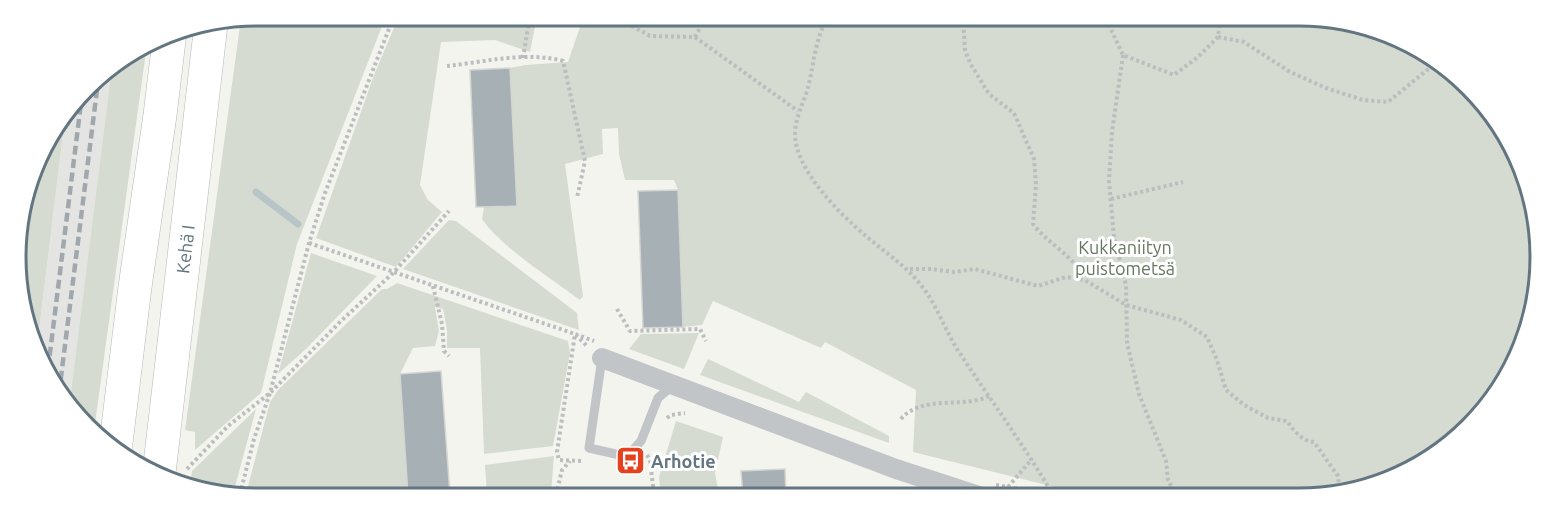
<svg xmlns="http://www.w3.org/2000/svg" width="1555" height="514" viewBox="0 0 1555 514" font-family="Ubuntu,sans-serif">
<rect width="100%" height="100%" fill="#f4f4ef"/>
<path fill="#e4e5e3" d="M112 66 69 408 65 404 37 347 65 117 97 75Z"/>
<path fill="#d5dbd0" d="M257 15 386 16 297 244 261 393 195 450V432L185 430 241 18Z
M399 16H537L530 52 495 40 441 42 420 185 428 200 442 212 396 267 316 238 374 75Z
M582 16 1346 20 1433 56 1499 123 1535 210V305L1508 378 1458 439 1405 474 1330 497 1084 496 1071 491 913 452 916 390 825 342 821 348 713 301 702 325 683 327 678 190 674 180H625L619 154 618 128 602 129 603 154 565 164 583 296 580 300C552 279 501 247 482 219L484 207 517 205 510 68 525 65 568 62 583 18Z
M147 44 94 431 69 408 112 66Z
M65 117 37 347 23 320 17 226 40 150Z
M449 220 456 221 577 313 579 330 403 269Z
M311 253 377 276 306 349 278 374Z
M397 283 568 341 570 353 553 446 484 454 480 348H447V330L443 309 435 307 439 331 435 346 413 348 400 374 408 495 246 494 270 402 278 390 382 289H387Z
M699 333 684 369 629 349 641 334Z
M708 359 799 402 806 392 889 436V443L700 375Z
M256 409 233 494H209L190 486 192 471Z
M676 421 723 437 715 473 719 495H661L659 477Z
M554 456 551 494 588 491V495H487L485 465Z"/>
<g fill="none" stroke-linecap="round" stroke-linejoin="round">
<path stroke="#b8c5c8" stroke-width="7" d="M256 192 298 224"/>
</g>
<path fill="#a7b0b4" stroke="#d5d5d2" stroke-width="1.5" d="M510 68 517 206 476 207 470 70Z
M678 190 683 327 643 328 638 191Z
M441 371 450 495H408L400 374Z
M785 469 786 496H743L741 471Z"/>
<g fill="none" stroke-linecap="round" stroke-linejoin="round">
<defs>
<path id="highway" d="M115 451 135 287 160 115 170 32
M159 473 211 24"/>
</defs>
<use href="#highway" stroke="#b4b7ba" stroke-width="34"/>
<path stroke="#bbbdbf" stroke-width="4" stroke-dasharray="3 3" stroke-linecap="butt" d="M616 17 650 36 695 37 798 111
M828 17C814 40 814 67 807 91 802 106 795 119 795 135 796 171 841 215 867 237 887 254 908 267 924 289 938 308 946 332 959 352 990 399 1023 444 1052 493
M963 18 965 50 970 63 989 94 1014 113 1034 159 1036 185 1033 224C1049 245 1073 255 1085 279
M1106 19 1123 55 1174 75 1198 57 1218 37 1220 19
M695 37 706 17
M1218 37 1244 42 1290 72 1326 88 1363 100 1388 102 1432 66 1440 64
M1123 55 1112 132 1109 181 1114 237 1126 285 1127 343 1139 394 1166 461 1168 480 1177 497
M523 58 530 16
M447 66C484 62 527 51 563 61L585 161 577 198
M1111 199 1183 182
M309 243 575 334 587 346
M910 269H931L954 272 975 269 1038 286 1066 277 1085 280 1126 305 1181 320 1207 337 1217 360 1226 390 1244 405 1268 418 1287 421C1294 431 1302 441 1314 442L1338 476 1340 494
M433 286 442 324 444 351 449 356
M617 309 630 331 700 329 706 341
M667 418 671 415 685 413
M901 419C922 394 963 409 989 396
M647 455 650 460 654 495
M581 461 559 460 557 452 575 334 594 341
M187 469 228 426 270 393 341 321 394 272 449 211
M996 485 1060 496
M1008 487 1032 459
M240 494 254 439 270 393 309 243 325 193 394 16
M556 495 562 470 570 461"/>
<path stroke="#c1c5c8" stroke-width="9" d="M602 358 589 448 620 455 631 452 641 441 658 398 673 385"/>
<path stroke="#c1c5c8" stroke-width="20" d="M602 358 896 469 979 496"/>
<use href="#highway" stroke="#fff" stroke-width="33"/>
<path stroke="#a1a8ad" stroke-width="4.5" stroke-dasharray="9 4.5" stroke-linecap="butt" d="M48 369 82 95
M59 393 99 74"/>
</g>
<defs>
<symbol id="bus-square" viewBox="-11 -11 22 22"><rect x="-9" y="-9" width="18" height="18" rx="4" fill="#e5411e" stroke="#fff"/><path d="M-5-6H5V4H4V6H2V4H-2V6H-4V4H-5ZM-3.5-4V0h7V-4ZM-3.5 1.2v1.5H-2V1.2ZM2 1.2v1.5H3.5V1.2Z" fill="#fff"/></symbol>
</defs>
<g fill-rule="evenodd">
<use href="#bus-square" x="614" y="444" width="33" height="33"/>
</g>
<g text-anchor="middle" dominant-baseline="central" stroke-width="6" stroke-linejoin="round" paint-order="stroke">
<g font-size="18" fill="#677861" stroke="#fff">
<text x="1125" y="247">Kukkaniityn<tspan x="1125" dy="21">puistometsä</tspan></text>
</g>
<g font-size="18" fill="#627581" stroke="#fff">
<text transform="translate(185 249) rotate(-83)">Kehä I</text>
</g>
<g font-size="18" font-weight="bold" fill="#627581" stroke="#fff" text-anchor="start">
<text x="651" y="461">Arhotie</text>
</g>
</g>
<path d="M0 0H1555V514H0ZM257 26H1299A231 231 0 0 1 1530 257V257A231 231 0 0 1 1299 488H257A231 231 0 0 1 26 257V257A231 231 0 0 1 257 26Z" fill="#fff" fill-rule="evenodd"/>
<path fill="none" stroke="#627581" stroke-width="3" d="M257 26H1299A231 231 0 0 1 1530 257V257A231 231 0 0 1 1299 488H257A231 231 0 0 1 26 257V257A231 231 0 0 1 257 26Z"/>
</svg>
